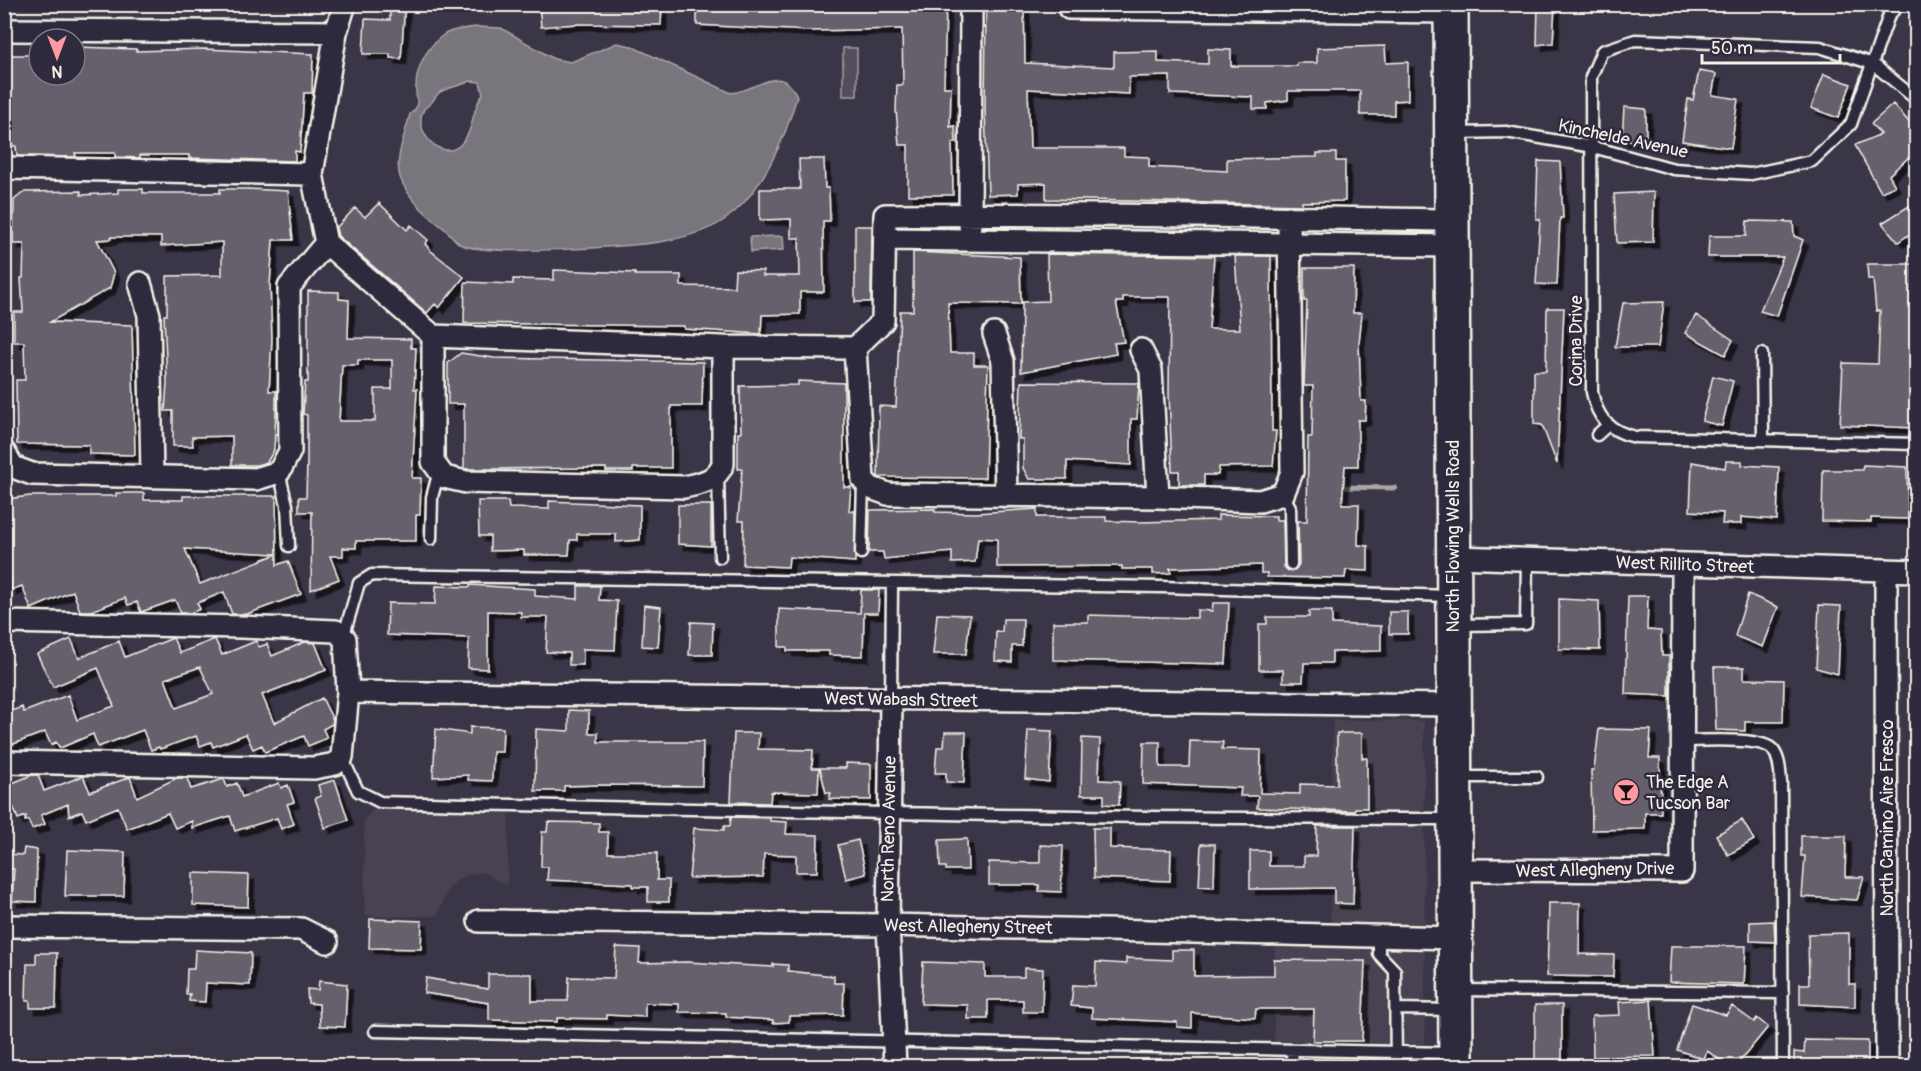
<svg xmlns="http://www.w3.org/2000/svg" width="1921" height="1071" viewBox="0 0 1921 1071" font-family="Pangolin,sans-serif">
<defs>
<filter id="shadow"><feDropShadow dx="5.5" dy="5.5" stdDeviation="0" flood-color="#0009"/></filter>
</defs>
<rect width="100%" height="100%" fill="#3b3647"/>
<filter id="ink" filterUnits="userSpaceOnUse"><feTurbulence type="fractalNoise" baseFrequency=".0167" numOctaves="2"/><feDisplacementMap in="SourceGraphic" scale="12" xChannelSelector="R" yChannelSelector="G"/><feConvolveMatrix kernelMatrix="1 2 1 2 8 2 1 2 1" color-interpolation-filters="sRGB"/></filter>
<g filter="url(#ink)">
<path fill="#484352" d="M1333 720 1424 721 1425 1066H1302V1041H1274L1275 945 1330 947Z
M375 809 509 812 507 885 482 872 463 876 448 889 437 916H365L364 819Z"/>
<path fill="#534e5c" stroke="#a4a0a2" stroke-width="1.5" d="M843 48H857V96H843Z"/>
<path fill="#78747b" stroke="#aaa6a7" stroke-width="1.5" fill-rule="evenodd" d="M478 27 501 28 554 59 571 62 617 43 631 46 731 93C758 91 780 61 797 96 786 136 763 191 728 217 711 231 686 237 665 241 635 247 482 257 460 244 455 241 451 235 447 231 429 216 408 200 400 177 394 159 406 132 410 114 421 106 416 102 416 90 415 70 426 48 442 36 450 29 468 28 478 27ZM470 81 480 82 483 94C471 109 475 130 461 144 442 164 411 130 424 109 426 107 429 105 431 103 434 100 436 95 440 92 449 87 461 86 470 81Z
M783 236 784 250 751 252 750 237Z"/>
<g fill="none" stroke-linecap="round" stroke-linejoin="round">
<path stroke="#aaa6a7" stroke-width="5" d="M1336 487 1395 488"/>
</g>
<path fill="#65616c" stroke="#f4f1e8" stroke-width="1.5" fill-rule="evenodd" filter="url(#shadow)" d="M390 4H405L401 59 390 58V54H363L365 19 390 20Z
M539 4H662L661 25 576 24 541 27Z
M697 4H946L944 87H951L950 127 955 126 956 142 952 143 953 195H908V145H899L896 109 897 85H903L902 29 810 31 697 25Z
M986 4H1024L1025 63 1114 67V52L1158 51V62L1208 64V49L1231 50V66H1297V63H1317V48L1385 46 1386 63 1408 62V100L1394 101V115H1360V91H1288V100L1267 103V109H1253V97L1170 94V76L1129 77V94L1028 89 1030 148H1124V156L1149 157V167L1227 171V159L1317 157V153H1336V161H1345V201L1302 202V205L1046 199V183L1018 184V194L988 195 985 110Z
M1538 4H1555L1553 43 1537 45Z
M77 47 136 49V51L204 49 313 54 312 93H304L300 152 295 151V161L189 158V155H140V158L115 157V153H75L76 157 17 156 16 146H10L8 55H37V75H76Z
M1699 71 1716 74 1712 95 1738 99 1731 148 1682 141 1688 99 1693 100Z
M1824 74 1851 84 1838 118 1811 108Z
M1893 104 1917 131V150L1889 175 1895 186 1881 192 1855 145 1881 134 1871 124Z
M1624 107 1646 109V142L1622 140Z
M799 159H824L825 188H829L830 221H823L824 292H800V314L762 315 761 334 684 329V326L464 323 465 282 513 284V279L554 280V270L635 273V275H681V286L734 287 735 270 763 271V276H800L799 238H791V219L760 220V189H800Z
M1538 161 1560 162 1563 218H1560L1557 285 1536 284 1540 219H1536Z
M118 189H143V193H220V189H248L288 191 293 240H273L270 285 272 339 269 391H276V411L274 450 267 462 257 465H232V436L192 437 193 446H173V411H165L167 382 164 315H167V276L222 275V242L161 246V237H111V239L97 240 114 273 110 288 50 322 132 325 135 455 89 454V445L17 444 16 380H25L24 342H14V312H23L21 278H23L24 244H13L14 200 24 192 81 191V195L118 193Z
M1654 192 1653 242 1617 243 1614 194Z
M1917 201V229L1898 242 1882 223Z
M379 203 407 230 411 225 428 240 425 244 431 251 464 277 439 308 435 304 427 313 338 236 336 228 355 208 365 217Z
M1747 221 1793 222 1794 236 1803 240 1777 316 1760 311 1783 257H1708L1709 236H1746Z
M855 226H872L871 302H855Z
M913 252 1020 257 1021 304 948 303 950 353H974V365H988L985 478 878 477 879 406 896 407 900 311H913Z
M1047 254 1214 256 1209 329H1240L1235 256H1271L1272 431H1276L1273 466 1219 467 1218 475H1204V485H1179V471H1172L1169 393 1170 297H1123V302H1116L1124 342 1114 343 1116 354 1021 372 1022 302 1048 301Z
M1867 264H1917V428L1840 425 1843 363 1878 364 1880 311H1876L1873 279H1868Z
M1304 268H1354L1353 313H1362L1359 343 1361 401H1366L1365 420H1358V466H1345L1342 504H1359L1358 545 1368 546V571L1346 570 1345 578 1267 577V573H1261V565L1170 568 1171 573 1153 574V569H1122V566L997 567V539L978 538 975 562 952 563V552L884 559 883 552H869L870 510 935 509V512L976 513 1037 509V517H1106V521L1140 522 1218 520V515L1276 516V520H1283L1284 567 1288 571 1295 570 1299 564 1298 521H1307L1308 437H1312L1313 386H1304L1307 301H1304Z
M308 291 339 292V299L349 300 348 338 411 339V348H416L414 389H417L412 478H421L420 515H416V541H356V548H343V556H330L339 579 311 590 312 512H299V497H306L307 462V415L303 414 305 382H308ZM358 360H392V389H375V421H339L342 365H358Z
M1664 302 1658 347H1615L1623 303Z
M1547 308H1564L1557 464 1542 425 1534 424V371H1546Z
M1696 315 1733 340 1725 355 1685 333Z
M461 353 494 358 703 362 702 406H671V468H633V471H606V468L467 469H464V404H448V363Z
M1713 376 1733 381 1722 426 1702 421Z
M798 381 844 383V487H851L849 511H855V562L789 557 788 567 743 565 744 521H738L742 469H738V433H741L740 386 798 385Z
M1021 382 1139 383 1137 419H1131V465L1067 461V479H1029L1023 468V439H1019Z
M1726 461H1742V465L1779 467 1777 520 1741 517V524H1722L1723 513 1690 511 1692 462 1725 468Z
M1863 465 1907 467 1908 519 1871 518V522L1822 521 1823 470H1862Z
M116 493H144V500H183V496H276L277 565 288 561 301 594 247 614H232L224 592 197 603 200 609 190 613H181L175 600 141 612 137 602 128 605 125 598 91 611H80L73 591 31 609 22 586 11 590 7 499 30 496H116ZM185 549 277 554 200 584Z
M478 501H508L509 508 549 509V501L640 505V540L616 542V534H577V540H570L569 555H524V550L490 551V536H479Z
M678 505H711V546L678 544Z
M470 585 535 589V596L578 599V586H600L599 600 617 601 615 650 583 649V665H569V653L546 652 548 617H521V612L488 611V669L468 668 469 638 387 635 388 603 435 604 436 586 470 587Z
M861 590H879L878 613H864L863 656 829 655V651H787V647H779V609L860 613Z
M1748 594 1778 607 1763 647 1735 636Z
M1628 596H1648L1647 630 1661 631 1662 656H1669V696L1625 694Z
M1559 599 1599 601 1600 650 1559 649Z
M1213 603H1229L1226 664 1053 660V622H1088V615L1197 618V610L1212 611Z
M644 605 661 607 658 647 642 646Z
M1819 605 1841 606 1838 674 1816 668Z
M1309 611H1332V624L1381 626V651L1332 652V663H1304L1303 682H1283V670H1259V624H1267V617H1309Z
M1389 612H1408V634H1389Z
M937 614 970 615 966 654H933Z
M1003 619H1023L1022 646H1012V662L995 661 996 631 1002 632Z
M691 622 713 623 712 655H689Z
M173 638 180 653 215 639 222 655 256 641 259 647 267 644 272 656 305 642 315 643 326 670 262 695 274 723 322 698 333 720 332 724 323 729 327 738 308 746 304 736 265 752 262 745 253 749 246 734 213 747 211 742 200 746 196 736 160 749 159 747 151 750 143 730 98 747 93 734 60 748 56 742 51 745 45 732 8 746 4 736V714L22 707 24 712 68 695 77 720 114 706 98 668 53 687 37 654 71 639 79 658 119 641 125 657ZM200 667 213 694 176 708 165 679Z
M1714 667H1744V679L1784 680 1783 722H1745V731L1716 730Z
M569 710 589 711V733H598V742H703L702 786 598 785 564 786V791H535L536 729 569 731Z
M470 727 503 728 502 752H493L492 781 468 780V775L433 777 436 729 470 734Z
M1599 729 1651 730 1649 758H1660L1661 813H1645V829L1592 830 1591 770H1594Z
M1028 730 1052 731 1049 782 1025 779Z
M945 732H966L964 783 946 782V773H935L937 747H944Z
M734 733H759L758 749 813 750 812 768H819L818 793 771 792 770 803 731 802Z
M1337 733H1362V758H1367V808H1355V811L1257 808 1258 796H1240L1241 788 1143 784 1144 742H1160V767H1189L1190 741 1223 742 1222 749 1261 750 1260 793 1300 794V784L1337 785Z
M1082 738 1100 739 1099 780 1120 781 1119 805 1104 804V795H1081Z
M846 763 871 764V800L829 799 831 793H826L820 768H846Z
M32 775H38L44 791 83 776 90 792 130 777 137 797 177 778H187L191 789 224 779 227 787 237 783 242 797 279 783 281 788 288 785 294 802 287 804 294 824 281 829 277 818 235 831 230 816 192 828V821L175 828 168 813 127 829 118 807 86 820 82 811 69 816 68 804 41 815 45 824 32 829 28 820 25 821 26 816 18 819 5 786Z
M335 780 348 820 325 828 315 798 321 796 318 785Z
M731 817 770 818V821L787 822 786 834 818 835 817 872H796V855L764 854 763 877 689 878 694 828 724 830V826H730Z
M1742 820 1754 840 1728 855 1716 835Z
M548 822 599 823V832H608V853H657V880H669V902H648V887H633V884L547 880 548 867H541L542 832H547Z
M1317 826H1355L1353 904 1334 903V888L1250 889V851H1269V866H1304V856H1316Z
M1093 828H1110V848L1171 850 1170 881 1094 878Z
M1801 836H1846L1845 877H1864L1857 900 1802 897 1805 856H1801Z
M967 839 968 870H946V867H940L939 840Z
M858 840 866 874 846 879 838 845Z
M1201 844H1215L1214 887 1199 886Z
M1040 845 1063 846 1061 892 1039 891V885H989V862L1040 863Z
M24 848 37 850 36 902 12 901 14 869H4V854L23 855Z
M67 850 125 852 124 896H65Z
M193 873 249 875 248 907 193 905Z
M1549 903H1580L1579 954 1614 955 1613 977 1547 976Z
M370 919 422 921 421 949 369 948Z
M1774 921 1775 942 1750 941V922Z
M1849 933V984H1855V1007L1800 1004V984H1809L1808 934Z
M1671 946H1746L1744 984 1669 982Z
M616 947 640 948 639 963 688 962 773 967V964L788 965V971L834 976V983H844L843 1015 789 1016V1022L773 1023V1020L726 1017V1013L679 1012V1004L645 1003V1017L607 1015V1019L557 1018V1022L489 1020V1003L424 993 426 978 488 989V974H532V1001H568L569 977 614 978Z
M195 950 251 953 250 985 206 983 205 1002 189 1001 190 994H186L187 969H194Z
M1172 950H1194V976L1274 975V960L1365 961 1362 1041H1313L1314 1009H1256L1255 1018 1192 1013V1028L1177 1027V1022L1092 1018V1008L1071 1006 1073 985 1095 986 1096 962 1126 964V958L1172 960Z
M36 953H57L56 1008H30V1001H26L27 964H36Z
M923 962 985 964V977H1024V968L1043 969 1042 1012H1023V1000H988V1019H968V1005L921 1004Z
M319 981 347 984 345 1027 320 1026 319 1004 308 1003 307 989 318 990Z
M1651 1000 1655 1056 1593 1057 1592 1016 1620 1015 1619 1002Z
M1692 1004 1726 1015 1732 1006 1754 1022 1757 1018 1768 1027 1736 1066H1729L1707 1051 1704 1059 1677 1050Z
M1535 1005H1562V1061H1535Z
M1805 1040 1868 1041V1066H1794V1052L1804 1053Z"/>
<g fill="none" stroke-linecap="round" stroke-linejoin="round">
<defs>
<path id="lane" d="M1916 99 1873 64 1820 47 1635 40 1602 51 1591 77 1592 392C1597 418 1609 431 1635 437L1916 444
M1454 133 1506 132 1593 147 1674 169 1751 174 1812 161 1851 124 1889 15 1900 4
M1762 354 1763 438
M1597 435 1608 425
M279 472 287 505 289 546
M718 476 720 557
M1283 494 1290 507 1291 564
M431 539 432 497 439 471
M861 553 863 483
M1458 625 1526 624 1527 560
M343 638 359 583 372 575 1162 587 1451 596
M891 700 892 583
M1682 741C1701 741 1762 736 1773 750 1780 759 1780 772 1781 782L1783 1066
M342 757 358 791 380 802C737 810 1094 819 1451 819
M1459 777H1537
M1379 938V954L1395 971 1396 1066
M1459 990 1783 993
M1396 1009 1453 1010
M375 1031 1451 1053
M1292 1050 1293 1066"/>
<path id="street" d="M1069 8 1451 12
M4 30 336 32
M4 168 312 174
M1289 217 1292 472 1283 494 1260 501 1158 497 888 494 871 488 863 480 855 348 883 321 885 215C1074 213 1263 217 1451 220
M970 226 971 4
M885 239 1453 246
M326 243 433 336 723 347 855 348
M140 283 149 315 152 477
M994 334 1003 361 1006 496
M433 336V462L444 477 466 482 684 487C702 483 715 482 723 464V347
M1141 350 1151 370 1158 497
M4 452 13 467 32 474 256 479 279 472 290 451 289 287 326 243 312 174 336 32 345 4
M1454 557 1916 571
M1886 570 1887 1066
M4 622 241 627 336 631 345 639 348 692 342 757 335 764 314 768 4 762
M348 692 1454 705
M891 700 888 925 895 1066
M1456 870 1682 871 1683 564
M479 921 888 925 1456 938
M4 926 301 929 327 942"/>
<path id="primary" d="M1451 4 1456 1066"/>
</defs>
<use href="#lane" stroke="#f4f1e8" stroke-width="15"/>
<use href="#street" stroke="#f4f1e8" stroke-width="26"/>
<use href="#primary" stroke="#f4f1e8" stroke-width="38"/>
<use href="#lane" stroke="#2f2a3d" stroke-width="10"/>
<use href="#street" stroke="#2f2a3d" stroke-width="21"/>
<use href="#primary" stroke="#2f2a3d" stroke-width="33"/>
</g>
</g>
<defs>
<symbol id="bar-disc" viewBox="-11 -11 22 22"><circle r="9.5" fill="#ff9aa2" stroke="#2f2a3d"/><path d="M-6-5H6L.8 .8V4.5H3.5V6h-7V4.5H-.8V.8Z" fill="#111"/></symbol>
</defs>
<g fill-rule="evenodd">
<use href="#bar-disc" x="1611" y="777" width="30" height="30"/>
</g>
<g text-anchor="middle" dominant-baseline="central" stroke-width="5" stroke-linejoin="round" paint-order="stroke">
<g font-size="18" fill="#f4f1e8" stroke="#2f2a3d">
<text transform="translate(1623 139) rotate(12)">Kinchelde Avenue</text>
<text transform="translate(1576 341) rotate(-90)">Corina Drive</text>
<text transform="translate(1453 536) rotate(-90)">North Flowing Wells Road</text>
<text transform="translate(1685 565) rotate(2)">West Rillito Street</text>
<text transform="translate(901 700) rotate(1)">West Wabash Street</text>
<text transform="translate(1887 818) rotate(-90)">North Camino Aire Fresco</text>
<text transform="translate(889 829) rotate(-89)">North Reno Avenue</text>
<text transform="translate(1595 870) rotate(-1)">West Allegheny Drive</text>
<text transform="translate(968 927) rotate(1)">West Allegheny Street</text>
</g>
<g font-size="18" fill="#f4f1e8" stroke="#2f2a3d" text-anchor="start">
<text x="1646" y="782">The Edge A<tspan x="1646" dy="21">Tucson Bar</tspan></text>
</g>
</g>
<rect width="1921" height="1071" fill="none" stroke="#2f2a3d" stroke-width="24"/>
<rect x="12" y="12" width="1897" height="1047" fill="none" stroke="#f4f1e8" stroke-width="2" filter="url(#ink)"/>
<g transform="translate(57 57) rotate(180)"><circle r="28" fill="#2f2a3d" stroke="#7e7a81" stroke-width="1.5"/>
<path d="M0-4.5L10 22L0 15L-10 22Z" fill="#ff9aa2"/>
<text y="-9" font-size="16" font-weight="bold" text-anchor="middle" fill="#f4f1e8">N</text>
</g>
<path d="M1702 54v9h138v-9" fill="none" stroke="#f4f1e8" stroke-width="3"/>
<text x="1711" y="54" font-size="18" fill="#f4f1e8" stroke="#2f2a3d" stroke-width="4.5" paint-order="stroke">50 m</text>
</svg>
